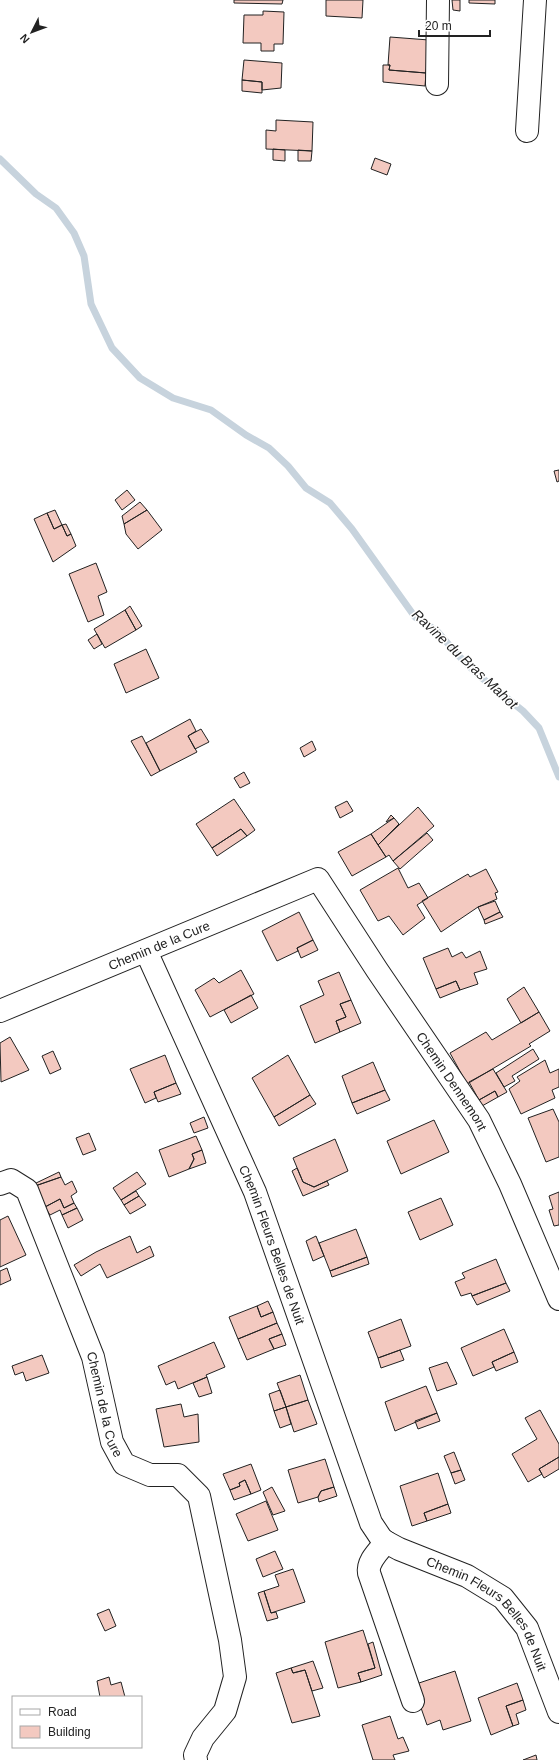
<svg xmlns="http://www.w3.org/2000/svg" width="559" height="1760" viewBox="0 0 559 1760" font-family="Arial,sans-serif">
<rect width="100%" height="100%" fill="#fff"/>
<g fill="none" stroke-linecap="round" stroke-linejoin="round">
<path stroke="#c7d3dd" stroke-width="7" d="M0 159 36 194 56 208 74 233 84 256 91 304 112 348 140 378 173 398 211 410 246 435 269 448 288 466 306 488 330 503 352 529 415 617 437 631 457 654 477 674 523 711 539 728 559 777"/>
</g>
<path fill="#f3c9c0" stroke="#222" d="M234 0H283L282 4 234 3Z
M326 0H363L362 18 326 16Z
M452 0H460V11L453 10Z
M469 0H495V4L469 3Z
M263 11 284 12 283 44H274V51H261V43H243L244 15H263Z
M390 37 429 40 426 73 389 70 390 65H388Z
M244 60 282 63 281 88 262 90V82L242 80Z
M383 65H390L389 70 426 73 425 86 383 82Z
M242 80 262 82V93L242 91Z
M276 120 313 122 312 151 266 149V130L276 131Z
M273 149 285 150V161L273 160Z
M298 150 312 151 311 161H298Z
M375 158 391 164 387 175 371 169Z
M559 470V481L557 482 554 471Z
M127 490 135 500 122 510 115 500Z
M140 502 147 510 124 524 122 516Z
M55 510 62 525 54 529 47 513Z
M147 510 162 530 138 549 126 534 124 524Z
M47 513 54 529 62 525 67 536 71 534 76 546 53 562 34 519Z
M66 524 71 534 67 536 62 525Z
M96 563 107 592 98 596 104 615 88 622 69 574Z
M130 606 142 626 136 630 125 610Z
M125 610 136 630 105 648 94 629Z
M97 634 102 644 94 649 88 640Z
M146 649 159 678 126 693 114 664Z
M190 719 196 731 188 736 197 752 160 771 146 743Z
M201 729 209 742 195 749 188 736Z
M142 736 160 771 151 776 131 741Z
M312 741 316 750 304 757 300 748Z
M244 772 250 783 240 788 234 778Z
M234 799 255 830 247 836 241 829 212 848 196 824Z
M347 801 353 811 340 818 335 807Z
M418 807 434 826 393 861 389 855 386 857 378 845Z
M391 815 394 818 386 822Z
M394 818 399 824 378 845 371 834Z
M241 829 247 836 217 856 212 848Z
M427 833 433 840 400 869 393 861Z
M371 834 386 857 352 876 338 852Z
M398 868 408 888 419 883 428 898 417 905 425 918 403 935 389 916 378 921 360 890Z
M486 869 498 892 495 893 497 899 478 907 441 932 422 901 468 874 470 877Z
M495 901 500 912 484 920 478 907Z
M299 912 313 940 297 948 298 951 277 961 262 931Z
M500 912 503 917 485 924 484 920Z
M313 940 318 950 301 958 297 948Z
M448 948 452 957 462 952 466 958 480 951 487 969 474 973 478 984 460 990 456 981 436 989 423 958Z
M241 970 254 994 210 1017 195 990 214 978 219 983Z
M339 972 351 1000 340 1004 346 1017 336 1021 340 1032 315 1043 300 1006 324 995 318 981Z
M456 981 460 990 440 998 436 989Z
M524 987 539 1012 521 1023 507 999Z
M251 995 258 1008 231 1023 224 1010Z
M351 1000 361 1023 340 1032 336 1021 346 1017 340 1004Z
M539 1012 550 1031 529 1044 531 1046 467 1084 450 1053 486 1032 492 1040Z
M10 1037 29 1070 1 1082 0 1043Z
M533 1049 539 1059 512 1076 515 1081 504 1087 496 1073Z
M53 1051 61 1069 50 1074 42 1056Z
M165 1055 176 1083 154 1092 156 1098 145 1103 130 1069Z
M288 1055 310 1095 274 1117 252 1078Z
M545 1060 550 1073 559 1069V1087L552 1090 555 1098 521 1114 509 1089 520 1081 517 1077Z
M373 1062 385 1090 352 1103 342 1076Z
M493 1069 507 1092 498 1097 495 1091 479 1100 469 1082Z
M176 1083 181 1094 158 1102 154 1092Z
M385 1090 390 1100 357 1114 352 1103Z
M495 1091 498 1097 482 1106 479 1100Z
M310 1095 316 1104 279 1126 274 1117Z
M553 1109 559 1122V1157L546 1162 528 1118Z
M204 1117 208 1128 194 1133 190 1123Z
M434 1120 449 1152 401 1174 387 1141Z
M89 1133 96 1150 83 1155 76 1138Z
M196 1136 202 1150 192 1154 194 1159 189 1169 169 1177 159 1150Z
M335 1139 348 1171 314 1187 303 1182 293 1158Z
M202 1150 206 1163 189 1169 194 1159 192 1154Z
M297 1168 303 1182 314 1187 327 1181 329 1185 303 1196 292 1171Z
M59 1172 61 1177 35 1186 34 1184Z
M137 1172 146 1184 121 1200 113 1188Z
M61 1177 65 1185 72 1181 77 1192 71 1196 74 1203 64 1208 60 1199 45 1207 35 1186Z
M136 1191 139 1196 124 1205 121 1200Z
M559 1192V1225L554 1226 549 1210 553 1209 549 1196Z
M139 1196 146 1205 130 1214 124 1205Z
M441 1198 453 1225 420 1240 408 1212Z
M60 1199 64 1208 74 1203 77 1208 62 1215 60 1210 50 1215 45 1207Z
M77 1208 83 1220 68 1228 62 1215Z
M8 1216 26 1255 0 1267V1220Z
M356 1229 367 1257 330 1271 319 1243Z
M130 1236 137 1253 150 1246 154 1256 107 1278 100 1264 81 1276 74 1265 96 1252Z
M316 1236 324 1256 313 1261 306 1241Z
M367 1257 369 1264 332 1277 330 1271Z
M496 1259 506 1283 472 1296 471 1293 461 1296 455 1282 465 1278 462 1273Z
M7 1268 11 1280 0 1285V1271Z
M506 1283 510 1291 477 1305 472 1296Z
M268 1301 273 1312 261 1317 257 1306Z
M257 1306 261 1317 273 1312 277 1323 238 1339 229 1317Z
M401 1319 411 1346 378 1358 368 1332Z
M277 1323 282 1334 269 1339 274 1349 247 1360 238 1339Z
M504 1329 514 1352 492 1362 494 1367 473 1376 461 1348Z
M282 1334 286 1345 274 1349 269 1339Z
M214 1342 225 1367 206 1375 207 1377 178 1389 175 1381 166 1385 158 1366Z
M400 1350 404 1360 381 1368 378 1358Z
M514 1352 518 1362 496 1371 492 1362Z
M42 1355 49 1373 26 1381 23 1372 15 1375 12 1366Z
M447 1362 457 1384 437 1391 429 1368Z
M300 1375 308 1400 286 1407 277 1383Z
M207 1377 212 1393 199 1397 193 1383Z
M426 1386 437 1413 395 1431 385 1402Z
M280 1390 286 1407 274 1411 269 1394Z
M308 1400 317 1424 294 1432 286 1407Z
M181 1404 184 1417 198 1414 199 1442 164 1447 156 1409Z
M286 1407 291 1424 280 1428 274 1411Z
M540 1410 559 1444V1457L539 1469 542 1474 528 1482 512 1454 537 1439 525 1418Z
M437 1413 440 1421 418 1429 415 1421Z
M454 1452 461 1470 451 1473 444 1456Z
M559 1457V1469L544 1478 539 1469Z
M325 1459 334 1487 321 1491 318 1497 298 1503 288 1470Z
M251 1464 261 1490 251 1494 245 1480 239 1483 240 1486 230 1490 223 1474Z
M461 1470 465 1480 455 1484 451 1473Z
M438 1473 448 1504 424 1513 427 1521 412 1526 400 1486Z
M245 1480 251 1494 234 1500 230 1490 240 1486 239 1483Z
M272 1487 285 1511 273 1515 263 1492Z
M334 1487 337 1496 319 1502 318 1497 321 1491Z
M266 1501 278 1530 248 1541 236 1514Z
M448 1504 451 1513 427 1521 424 1513Z
M275 1551 283 1569 263 1577 256 1559Z
M293 1569 305 1602 271 1613 264 1591 279 1586 275 1575Z
M264 1591 271 1613 276 1612 278 1618 267 1621 258 1593Z
M109 1609 116 1626 105 1631 97 1614Z
M363 1630 375 1668 358 1673 361 1682 338 1688 325 1642Z
M373 1642 382 1675 361 1682 358 1673 375 1668 368 1644Z
M313 1661 323 1688 312 1691 305 1670 293 1673 291 1668Z
M291 1668 293 1673 305 1670 320 1716 292 1723 276 1673Z
M455 1671 471 1721 443 1730 440 1720 427 1725 413 1685Z
M109 1677 111 1685 121 1682 125 1697H100L97 1681Z
M517 1683 523 1700 506 1706 513 1726 491 1735 478 1698Z
M523 1700 526 1710 516 1714 519 1724 513 1726 506 1706Z
M390 1716 398 1739 403 1737 409 1751 393 1755 395 1760H373L362 1725Z
M536 1755 537 1760H523Z"/>
<g fill="none" stroke-linecap="round" stroke-linejoin="round">
<defs>
<g id="minor">
<path d="M437 84 438 0"/>
<path d="M527 131 535 0"/>
<path id="s1" d="M146 951 255 1192 371 1523 381 1538 386 1542 399 1549 467 1576 503 1598 527 1628 559 1712"/>
<path id="s2" d="M0 1011 318 879 377 970 479 1120 510 1184 559 1299"/>
<path id="s3" d="M0 1184 11 1180 27 1190 93 1357 112 1442 124 1464 150 1475H178L199 1496 230 1640 235 1677 225 1711 203 1738 195 1755 196 1760"/>
<path d="M386 1542C379 1551 367 1561 369 1573L413 1701"/>
</g>
</defs>
<use href="#minor" stroke="#222" stroke-width="24"/>
<use href="#minor" stroke="#fff" stroke-width="22"/>
</g>
<g text-anchor="middle" dominant-baseline="central" stroke-width="3" stroke-linejoin="round" paint-order="stroke">
<g font-size="13" fill="#222" stroke="#fff">
<text stroke="none"><textPath href="#s2" startOffset="172">Chemin de la Cure</textPath></text>
<text stroke="none"><textPath href="#s2" startOffset="587">Chemin Dennemont</textPath></text>
<text stroke="none"><textPath href="#s1" startOffset="320">Chemin Fleurs Belles de Nuit</textPath></text>
<text stroke="none"><textPath href="#s3" startOffset="259">Chemin de la Cure</textPath></text>
<text stroke="none"><textPath href="#s1" startOffset="769">Chemin Fleurs Belles de Nuit</textPath></text>
</g>
<g font-size="14" font-style="italic" fill="#222" stroke="#fff">
<text transform="translate(465 659) rotate(43)">Ravine du Bras Mahot</text>
</g>
</g>
<rect x="12" y="1696" width="130" height="52" fill="#ffffff" stroke="#a7a7a7"/>
<rect x="20" y="1709" width="20" height="6" fill="#ffffff" stroke="#a7a7a7"/>
<text x="48" y="1716" font-size="12" fill="#222222">Road</text>
<rect x="20" y="1726" width="20" height="12" fill="#f3c9c0" stroke="#a7a7a7"/>
<text x="48" y="1736" font-size="12" fill="#222222">Building</text>
<g transform="translate(32 32) rotate(228)" stroke="#ffffff" stroke-width="3" paint-order="stroke">
<path d="M0-3L7 15L0 10L-7 15Z" fill="#222222"/>
<text y="-6" font-size="11" font-weight="bold" text-anchor="middle" fill="#222222">N</text>
</g>
<path d="M419 30v6h71v-6" fill="none" stroke="#222222" stroke-width="2"/>
<text x="425" y="30" font-size="12" fill="#222222" stroke="#ffffff" stroke-width="3" paint-order="stroke">20 m</text>
</svg>
